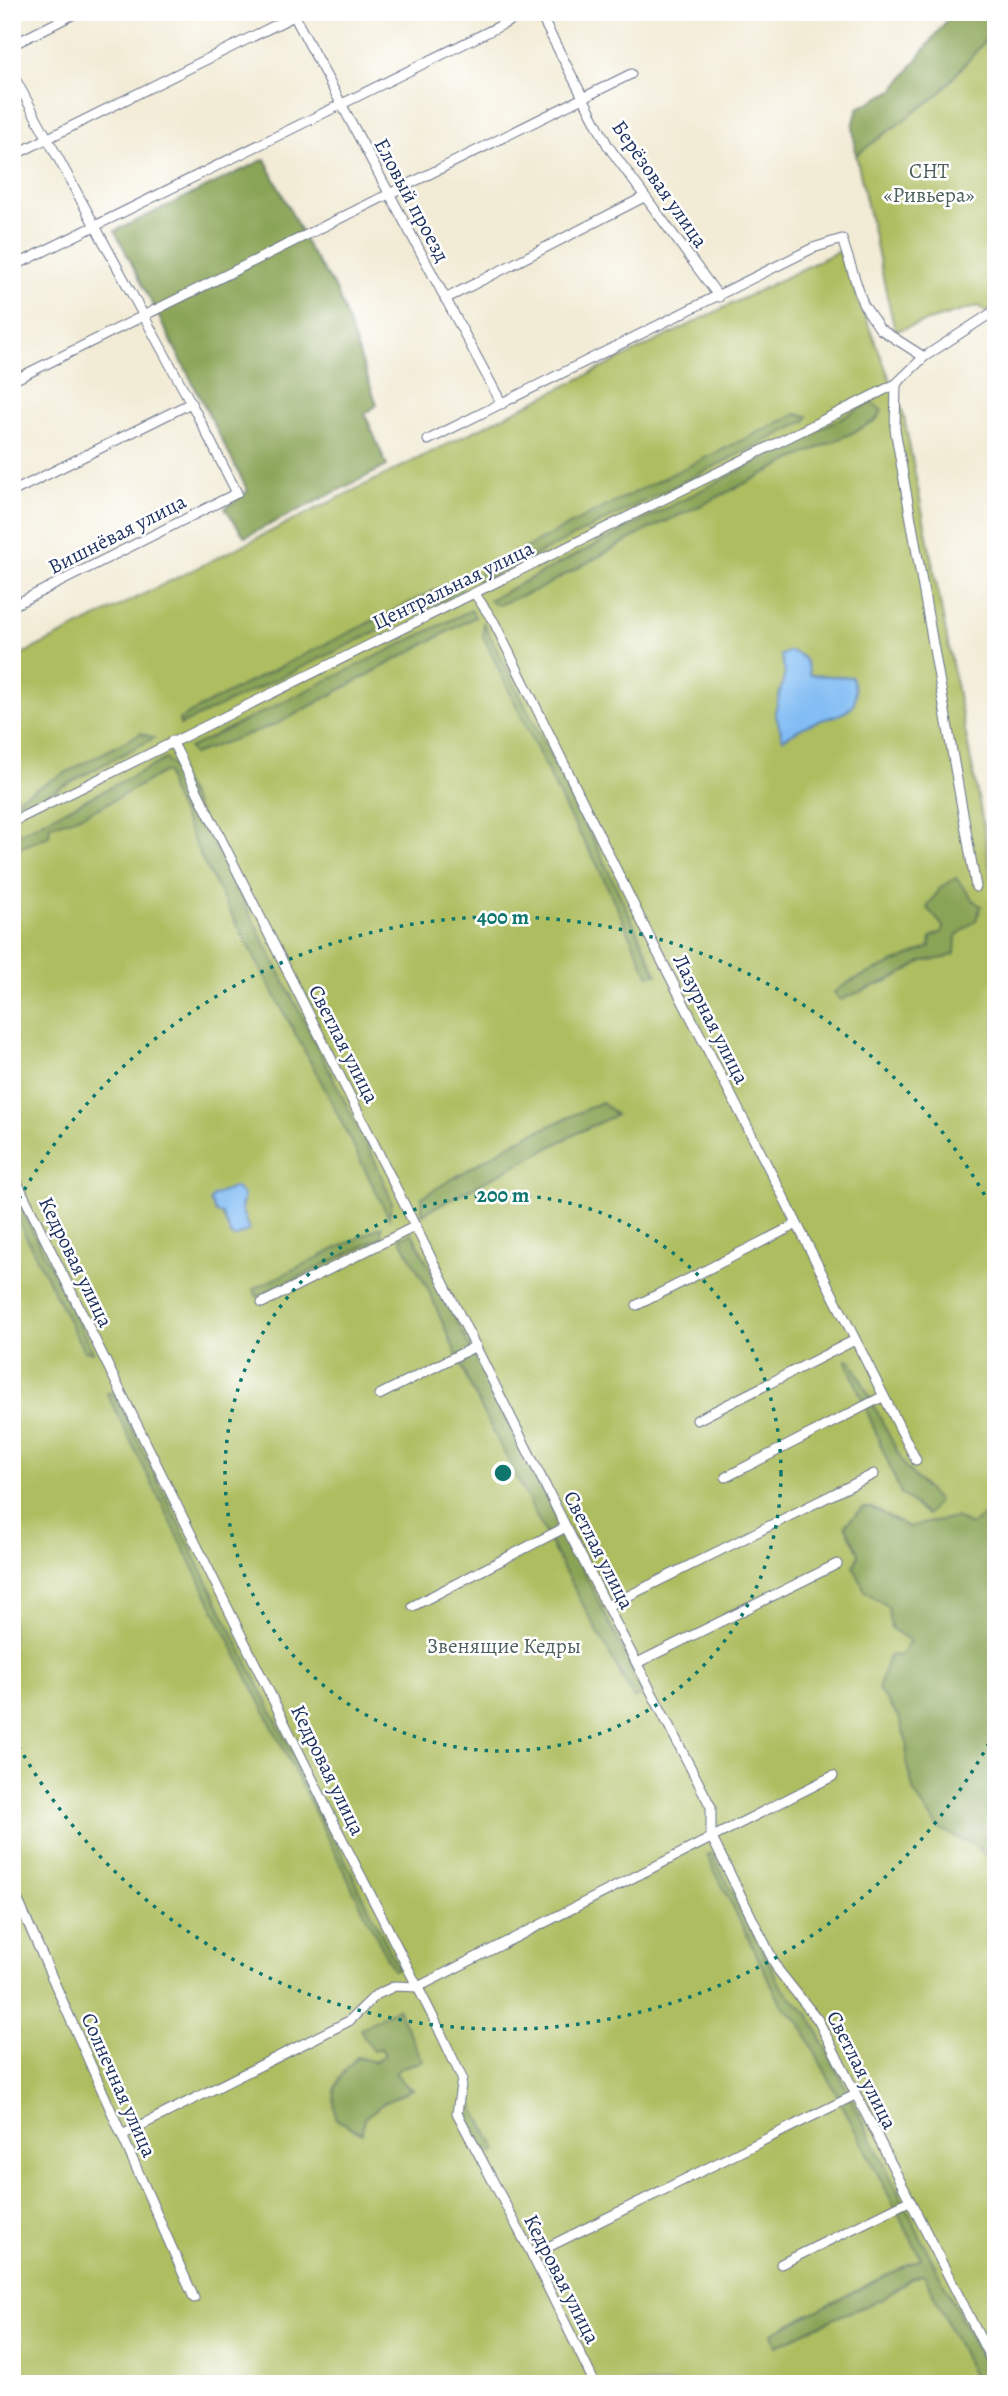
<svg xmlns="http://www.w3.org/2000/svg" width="1008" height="2396" viewBox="0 0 1008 2396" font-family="Alegreya,serif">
<rect width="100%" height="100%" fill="#fff"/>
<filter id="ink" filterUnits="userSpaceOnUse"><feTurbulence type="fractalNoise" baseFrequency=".0143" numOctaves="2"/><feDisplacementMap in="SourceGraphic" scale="14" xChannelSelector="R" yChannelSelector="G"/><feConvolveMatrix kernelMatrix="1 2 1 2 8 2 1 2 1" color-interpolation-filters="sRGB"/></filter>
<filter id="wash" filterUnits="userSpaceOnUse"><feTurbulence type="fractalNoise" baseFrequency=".00686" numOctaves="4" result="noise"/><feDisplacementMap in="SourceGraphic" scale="28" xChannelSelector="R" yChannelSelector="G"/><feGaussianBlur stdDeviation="1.57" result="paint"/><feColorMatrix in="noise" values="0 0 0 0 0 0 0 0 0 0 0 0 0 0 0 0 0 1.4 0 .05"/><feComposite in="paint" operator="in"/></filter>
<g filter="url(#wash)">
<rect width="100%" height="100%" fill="#f2ebd5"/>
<path fill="#adbd5f" stroke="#64765e" stroke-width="2" d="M996 28V307L986 312 978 306 895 331 856 155 939 94Z
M839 251 903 412 984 828 996 909V2384H12V659Z"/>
<path fill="#8aa456" stroke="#526a5a" stroke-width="2" d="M953 12H996V28L939 94 856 155 853 126 858 108 894 90Z
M265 159 309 249 337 291 377 405 365 414 387 466 245 537 225 508 248 491 115 231Z
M872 402 882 411 876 420 852 433 789 461 704 504 649 529 539 589 498 605 489 600Z
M796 414 808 416 806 421 481 582 473 577C578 517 688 467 796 414Z
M449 583 459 585 463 591 180 725 179 720 187 715C272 668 361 628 449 583Z
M471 610 475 617 279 723 193 754 189 748Z
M483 622 601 855 657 974 648 975 596 862 568 814 483 636Z
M141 733 154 738 12 813V801Z
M166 759 178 772 375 1161 392 1202 389 1218 325 1089 203 861 171 791 167 773 163 772C128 792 90 817 50 825L49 836 12 851V837Z
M956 878 974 901 981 906 976 920 956 936 955 954 945 958 923 961 896 977 840 1000 834 992 851 981 930 947 931 937 942 932 943 926 927 908 941 887Z
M602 1102 616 1115 583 1130 422 1214V1197L516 1141Z
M12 1190 93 1352 84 1351 12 1209Z
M382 1226 381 1238 257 1297 254 1289Z
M412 1233 645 1693 634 1699 560 1562 470 1386 429 1291 400 1238Z
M846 1360H851L905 1467 938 1501 927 1515 901 1494Z
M107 1393H114L399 1969 393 1970Z
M863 1508H872L908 1527 955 1517 970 1525 988 1513 996 1530V1859L984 1854 975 1844 957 1838 937 1827 914 1792 906 1762 907 1743 899 1718 878 1690 889 1656 901 1655 910 1641 891 1628 888 1607 865 1591 854 1567 859 1553 845 1525Z
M712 1853 782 1988 810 2016 994 2384H977L924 2275 911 2278 883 2299 837 2317 776 2346 772 2333 921 2258 800 2023 781 2004 707 1855Z
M397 2008 423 2061 402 2067 395 2073 408 2087 412 2089 384 2103 364 2118 362 2133 336 2119C331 2086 335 2082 357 2057L374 2062 385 2055 381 2048 373 2051 360 2029Z
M473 2106 497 2150 483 2157 462 2117Z"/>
<path fill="#82bdf4" stroke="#4e76a9" stroke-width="2" d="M790 651C805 656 807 660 810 675L852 677C866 718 834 713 808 725 799 729 791 734 783 739L775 712 785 673 781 655Z
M235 1187 244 1196 241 1209 249 1230 236 1237 231 1236 222 1214 216 1213 210 1201 213 1196Z"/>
</g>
<g filter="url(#ink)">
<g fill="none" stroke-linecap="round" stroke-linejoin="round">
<defs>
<path id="minor" d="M292 12 502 404
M539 12 608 146 719 297
M12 45 78 12
M12 73 191 403 237 493 12 606
M12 156 302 12
M12 267 528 12
M445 299 644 197
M12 381 631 74
M896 384 895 429 976 887
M428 440 813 248 842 239 863 304 880 329 924 357
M12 492 191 403
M475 594 494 622 648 934 783 1196 916 1460
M172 741 566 1527 711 1807V1836L778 1970 818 2020 996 2369
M12 822 896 384 924 357 996 310
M12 1172 336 1827 435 2021 462 2078 457 2113 532 2255 595 2384
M262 1303 416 1226
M637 1305 797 1224
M379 1395 476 1346
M697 1420 855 1340
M726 1477 884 1396
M413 1606 566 1527
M608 1606 874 1474
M637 1663 837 1564
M12 1887 194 2298
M122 2135 349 2021 376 1995 395 1986 418 1987 833 1776
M532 2255 855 2095
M781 2264 909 2201"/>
</defs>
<use href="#minor" stroke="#667188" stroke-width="11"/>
<use href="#minor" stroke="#fff" stroke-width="9"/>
</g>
</g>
<g fill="none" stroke="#0f766e" stroke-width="3.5" stroke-dasharray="3.5 7">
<circle cx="503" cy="1473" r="278"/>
<path d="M994 1734A556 556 0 0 1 14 1738M14 1208A556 556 0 0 1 994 1212"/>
</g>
<g text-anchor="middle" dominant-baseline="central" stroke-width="5" stroke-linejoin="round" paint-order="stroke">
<g font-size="21" fill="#4e615e" stroke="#fff">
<text x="929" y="171">СНТ<tspan x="929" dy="24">«Ривьера»</tspan></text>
<text x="504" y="1646">Звенящие Кедры</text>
</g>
<g font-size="21" fill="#1b2f5e" stroke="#fff">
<text transform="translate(660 184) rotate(55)">Берёзовая улица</text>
<text transform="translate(412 200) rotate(62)">Еловый проезд</text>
<text transform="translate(117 534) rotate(-27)">Вишнёвая улица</text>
<text transform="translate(453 585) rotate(-26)">Центральная улица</text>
<text transform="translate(711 1019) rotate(63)">Лазурная улица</text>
<text transform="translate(344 1044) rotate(63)">Светлая улица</text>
<text transform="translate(76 1262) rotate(64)">Кедровая улица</text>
<text transform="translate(599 1550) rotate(63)">Светлая улица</text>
<text transform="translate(328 1770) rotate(64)">Кедровая улица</text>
<text transform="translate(862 2070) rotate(63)">Светлая улица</text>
<text transform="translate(119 2085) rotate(66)">Солнечная улица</text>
<text transform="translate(562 2279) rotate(63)">Кедровая улица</text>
</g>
</g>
<circle cx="503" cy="1473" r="10" fill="#0f766e" stroke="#fff" stroke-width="3.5"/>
<g font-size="21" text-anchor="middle" font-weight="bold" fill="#0f766e" stroke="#fff" stroke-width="5" stroke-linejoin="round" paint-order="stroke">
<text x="503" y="924">400 m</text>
<text x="503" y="1202">200 m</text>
</g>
<rect width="1008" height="2396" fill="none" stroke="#fff" stroke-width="42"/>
</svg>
